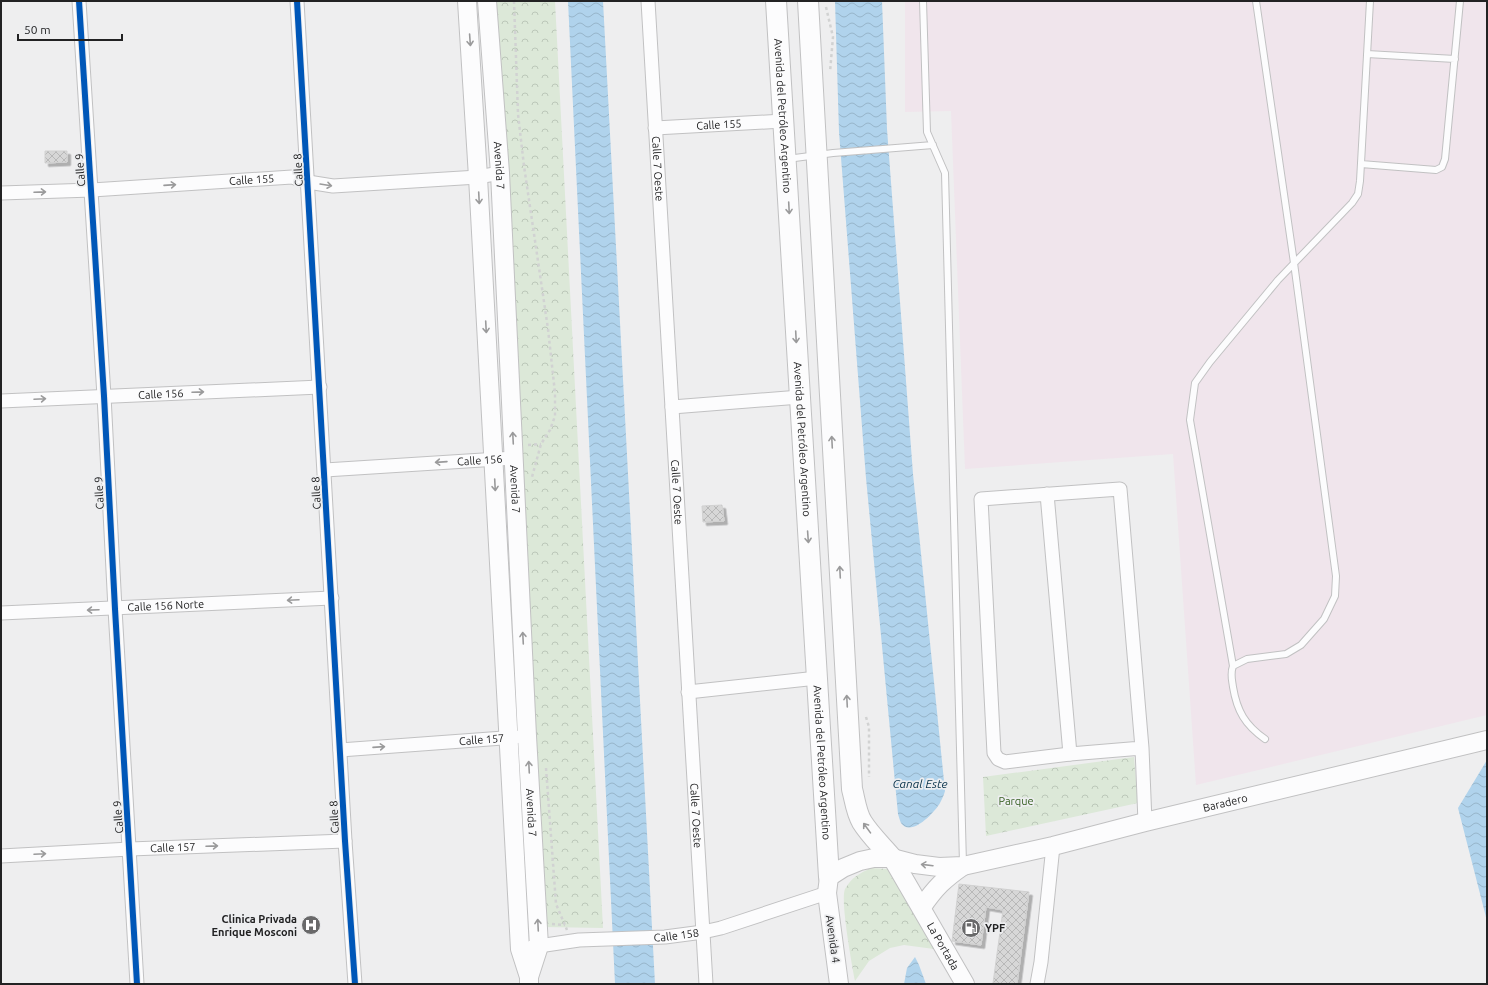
<svg xmlns="http://www.w3.org/2000/svg" width="1488" height="985" viewBox="0 0 1488 985" font-family="Ubuntu,sans-serif">
<defs>
<pattern id="park-crowns" width="20" height="18" patternUnits="userSpaceOnUse"><rect width="20" height="18" fill="#dce8d8"/><path d="M2 6a3 3 0 1 1 6 0M12 15a3 3 0 1 1 6 0" fill="none" stroke="#bcc7b9"/></pattern>
<pattern id="water-waves" width="16" height="10" patternUnits="userSpaceOnUse"><rect width="16" height="10" fill="#b0d3ec"/><path d="M0 5q4-4 8 0t8 0" fill="none" stroke="#97b5ca"/></pattern>
<pattern id="building-cross-hatch" width="8" height="8" patternUnits="userSpaceOnUse"><rect width="8" height="8" fill="#d7d7d7"/><path d="M0 0l8 8M0 8l8-8" fill="none" stroke="#b8b8b8"/></pattern>
<filter id="shadow"><feDropShadow dx="3.5" dy="3.5" stdDeviation="0" flood-color="#0004"/></filter>
</defs>
<rect width="100%" height="100%" fill="#eeeeef"/>
<path fill="#f0e5ec" d="M905 1H1487V715L1196 785 1173 454 965 469 951 111 905 112Z"/>
<path fill="url(#park-crowns)" d="M493 1H555L603 928 543 927Z
M1134 757 1138 803 986 836 983 777Z
M871 868 888 869 897 877 934 949 904 945 890 948 869 961 855 981C852 965 840 900 845 889 851 878 860 873 871 868Z"/>
<path fill="url(#water-waves)" d="M568 1H603L655 984H615Z
M835 1H882L887 129 913 474 945 791C944 795 942 799 940 803 935 812 911 838 901 823 900 821 899 817 898 814L866 478 839 132Z
M1487 760V921L1458 808Z
M915 957 919 965 926 984H904L907 968Z"/>
<path fill="url(#building-cross-hatch)" stroke="#d1d1d1" filter="url(#shadow)" d="M45 151H67V162L45 163Z
M722 505 724 521 703 522 702 506Z
M959 884 1029 892 1017 984 993 983 1003 910 986 907 981 945 952 941Z"/>
<g fill="none" stroke-linecap="round" stroke-linejoin="round">
<defs>
<path id="service" d="M923 1 927 132 945 173 963 864
M1367 54 1455 59
M787 159 833 153 933 145
M1361 164 1436 170 1442 167 1445 159 1460 1
M1233 666 1247 659 1286 654 1301 645 1324 619 1335 596 1336 576 1294 263 1256 1
M1265 739C1245 725 1237 711 1233 687 1232 679 1230 674 1233 666L1190 420 1195 383 1210 362 1278 280 1352 203 1358 194 1360 181 1370 1"/>
<g id="minor">
<path d="M79 1 104 396 115 609 137 984"/>
<path d="M297 1 345 841 355 984"/>
<path id="s1" d="M648 1 706 984"/>
<path id="s2" d="M655 128 783 121"/>
<path id="s3" d="M1 193 92 190 292 177 308 182 333 186 478 177 500 173"/>
<path id="s4" d="M1 401 320 387"/>
<path d="M672 407 800 397"/>
<path id="s5" d="M325 470 514 458"/>
<path d="M1047 494 1070 754"/>
<path id="s6" d="M1 613 332 598"/>
<path d="M688 692 817 678"/>
<path d="M1142 748 1070 754 1005 762 998 759 994 753 981 499 1120 489 1142 748 1145 822"/>
<path id="s7" d="M340 750 516 737"/>
<path id="s8" d="M1 856 130 849 345 841"/>
<path id="s9" d="M532 947 579 940 665 937 703 932 721 928 827 893"/>
<path d="M1037 984 1041 962 1053 846"/>
</g>
<g id="secondary">
<path d="M467 1 478 177 520 949 529 977V984"/>
<path id="s10" d="M487 1 500 173 527 736 539 946 529 977"/>
<path id="s11" d="M892 858 965 984"/>
<path d="M922 907C935 888 944 879 963 866"/>
<path id="s12" d="M839 984 827 893 829 877 843 868 860 861 874 858H892L915 864 939 867 963 866 1053 846 1145 822 1487 740"/>
</g>
<g id="primary">
<path id="s13" d="M776 1 829 877"/>
<path d="M808 1 852 789C855 800 856 812 862 822 870 835 882 846 892 858"/>
</g>
</defs>
<use href="#service" stroke="#c1c1c2" stroke-width="8"/>
<use href="#minor" stroke="#c1c1c2" stroke-width="15"/>
<use href="#secondary" stroke="#c1c1c2" stroke-width="20"/>
<use href="#primary" stroke="#c1c1c2" stroke-width="22"/>
<path stroke="#d1d2d2" stroke-width="2.5" stroke-dasharray="3 3" stroke-linecap="butt" d="M514 1 518 114 524 166 548 329 555 393V416L550 430 541 444 532 477
M826 7 833 37 830 72
M528 445 541 444
M866 717 869 727V777
M546 768 556 904 567 930
M552 924 565 925"/>
<use href="#service" stroke="#fcfcfd" stroke-width="6"/>
<use href="#minor" stroke="#fcfcfd" stroke-width="13"/>
<use href="#secondary" stroke="#fcfcfd" stroke-width="18"/>
<use href="#primary" stroke="#fcfcfd" stroke-width="20"/>
<defs>
<path id="cycleway" d="M79 1 104 396 115 609 137 984
M297 1 345 841 355 984"/>
</defs>
<use href="#cycleway" stroke="#edeef0" stroke-width="8"/>
<use href="#cycleway" stroke="#0057b8" stroke-width="6"/>
</g>
<defs><path id="oneway-shaft" d="M-6 0H5M1.5-3L5.5 0L1.5 3" fill="none" stroke-width="1.6" stroke-linecap="round" stroke-linejoin="round"/></defs>
<g stroke="#9a9a9b">
<use href="#oneway-shaft" transform="translate(470 40) rotate(86)"/>
<use href="#oneway-shaft" transform="translate(170 185) rotate(-4)"/>
<use href="#oneway-shaft" transform="translate(326 185) rotate(9)"/>
<use href="#oneway-shaft" transform="translate(40 192) rotate(-2)"/>
<use href="#oneway-shaft" transform="translate(479 198) rotate(87)"/>
<use href="#oneway-shaft" transform="translate(789 208) rotate(87)"/>
<use href="#oneway-shaft" transform="translate(486 327) rotate(87)"/>
<use href="#oneway-shaft" transform="translate(796 337) rotate(87)"/>
<use href="#oneway-shaft" transform="translate(198 392) rotate(-2)"/>
<use href="#oneway-shaft" transform="translate(40 399) rotate(-3)"/>
<use href="#oneway-shaft" transform="translate(513 438) rotate(-93)"/>
<use href="#oneway-shaft" transform="translate(832 442) rotate(-93)"/>
<use href="#oneway-shaft" transform="translate(441 462) rotate(176)"/>
<use href="#oneway-shaft" transform="translate(495 485) rotate(87)"/>
<use href="#oneway-shaft" transform="translate(808 537) rotate(86)"/>
<use href="#oneway-shaft" transform="translate(840 572) rotate(-93)"/>
<use href="#oneway-shaft" transform="translate(293 600) rotate(177)"/>
<use href="#oneway-shaft" transform="translate(93 610) rotate(178)"/>
<use href="#oneway-shaft" transform="translate(523 638) rotate(-93)"/>
<use href="#oneway-shaft" transform="translate(847 701) rotate(-93)"/>
<use href="#oneway-shaft" transform="translate(379 747) rotate(-4)"/>
<use href="#oneway-shaft" transform="translate(529 767) rotate(-93)"/>
<use href="#oneway-shaft" transform="translate(867 828) rotate(-126)"/>
<use href="#oneway-shaft" transform="translate(212 846) rotate(-2)"/>
<use href="#oneway-shaft" transform="translate(40 854) rotate(-3)"/>
<use href="#oneway-shaft" transform="translate(927 865) rotate(-173)"/>
<use href="#oneway-shaft" transform="translate(538 925) rotate(-93)"/>
</g>
<defs>
<symbol id="hospital-disc" viewBox="-11 -11 22 22"><circle r="9.5" fill="#69696a" stroke="#edeef0"/><path d="M-5-5h3v3.5h4V-5h3V5h-3V1.5h-4V5h-3Z" fill="#fff"/></symbol>
<symbol id="fuel-disc" viewBox="-11 -11 22 22"><circle r="9.5" fill="#69696a" stroke="#edeef0"/><path d="M-5.5-6h7V0h2V4h1.3V-2.5L3-4.5l.8-.8L6-3V5H2.5V1h-1V6h-7ZM-4.2-4.7v3.2H.2V-4.7Z" fill="#fff"/></symbol>
</defs>
<g fill-rule="evenodd">
<use href="#hospital-disc" x="300" y="914" width="22" height="22"/>
<use href="#fuel-disc" x="960" y="917" width="22" height="22"/>
</g>
<g text-anchor="middle" dominant-baseline="central" stroke-width="3.5" stroke-linejoin="round" paint-order="stroke">
<g font-size="11" fill="#222223" stroke="#edeef0">
<text stroke="none"><textPath href="#s13" startOffset="115">Avenida del Petróleo Argentino</textPath></text>
<text stroke="none"><textPath href="#s2" startOffset="64">Calle 155</textPath></text>
<text stroke="none"><textPath href="#s10" startOffset="165">Avenida 7</textPath></text>
<text stroke="none"><textPath href="#s1" startOffset="168">Calle 7 Oeste</textPath></text>
<text transform="translate(80 170) rotate(-94)">Calle 9</text>
<text transform="translate(298 170) rotate(-93)">Calle 8</text>
<text stroke="none"><textPath href="#s3" startOffset="251">Calle 155</textPath></text>
<text stroke="none"><textPath href="#s4" startOffset="160">Calle 156</textPath></text>
<text stroke="none"><textPath href="#s13" startOffset="439">Avenida del Petróleo Argentino</textPath></text>
<text stroke="none"><textPath href="#s5" startOffset="155">Calle 156</textPath></text>
<text stroke="none"><textPath href="#s10" startOffset="489">Avenida 7</textPath></text>
<text transform="translate(99 493) rotate(-93)">Calle 9</text>
<text transform="translate(316 493) rotate(-93)">Calle 8</text>
<text stroke="none"><textPath href="#s1" startOffset="492">Calle 7 Oeste</textPath></text>
<text stroke="none"><textPath href="#s6" startOffset="165">Calle 156 Norte</textPath></text>
<text stroke="none"><textPath href="#s7" startOffset="142">Calle 157</textPath></text>
<text stroke="none"><textPath href="#s13" startOffset="763">Avenida del Petróleo Argentino</textPath></text>
<text stroke="none"><textPath href="#s12" startOffset="517">Baradero</textPath></text>
<text stroke="none"><textPath href="#s10" startOffset="813">Avenida 7</textPath></text>
<text stroke="none"><textPath href="#s1" startOffset="816">Calle 7 Oeste</textPath></text>
<text transform="translate(118 817) rotate(-94)">Calle 9</text>
<text transform="translate(334 817) rotate(-93)">Calle 8</text>
<text stroke="none"><textPath href="#s8" startOffset="172">Calle 157</textPath></text>
<text stroke="none"><textPath href="#s9" startOffset="145">Calle 158</textPath></text>
<text transform="translate(833 939) rotate(82)">Avenida 4</text>
<text stroke="none"><textPath href="#s11" startOffset="102">La Portada</textPath></text>
</g>
<g font-size="11" fill="#365f21" stroke="#edeef0">
<text x="1016" y="801">Parque</text>
</g>
<g font-size="11" font-weight="bold" fill="#222223" stroke="#edeef0" text-anchor="end">
<text x="297" y="919">Clinica Privada<tspan x="297" dy="13">Enrique Mosconi</tspan></text>
<text x="985" y="928" text-anchor="start">YPF</text>
</g>
<g font-size="12" font-style="italic" fill="#08324a" stroke="#edeef0">
<text x="920" y="783">Canal Este</text>
</g>
</g>
<rect width="1488" height="985" fill="none" stroke="#222223" stroke-width="4"/>
<path d="M18 34v6h104v-6" fill="none" stroke="#222223" stroke-width="2"/>
<text x="24" y="34" font-size="12" fill="#222223" stroke="#edeef0" stroke-width="3" paint-order="stroke">50 m</text>
</svg>
